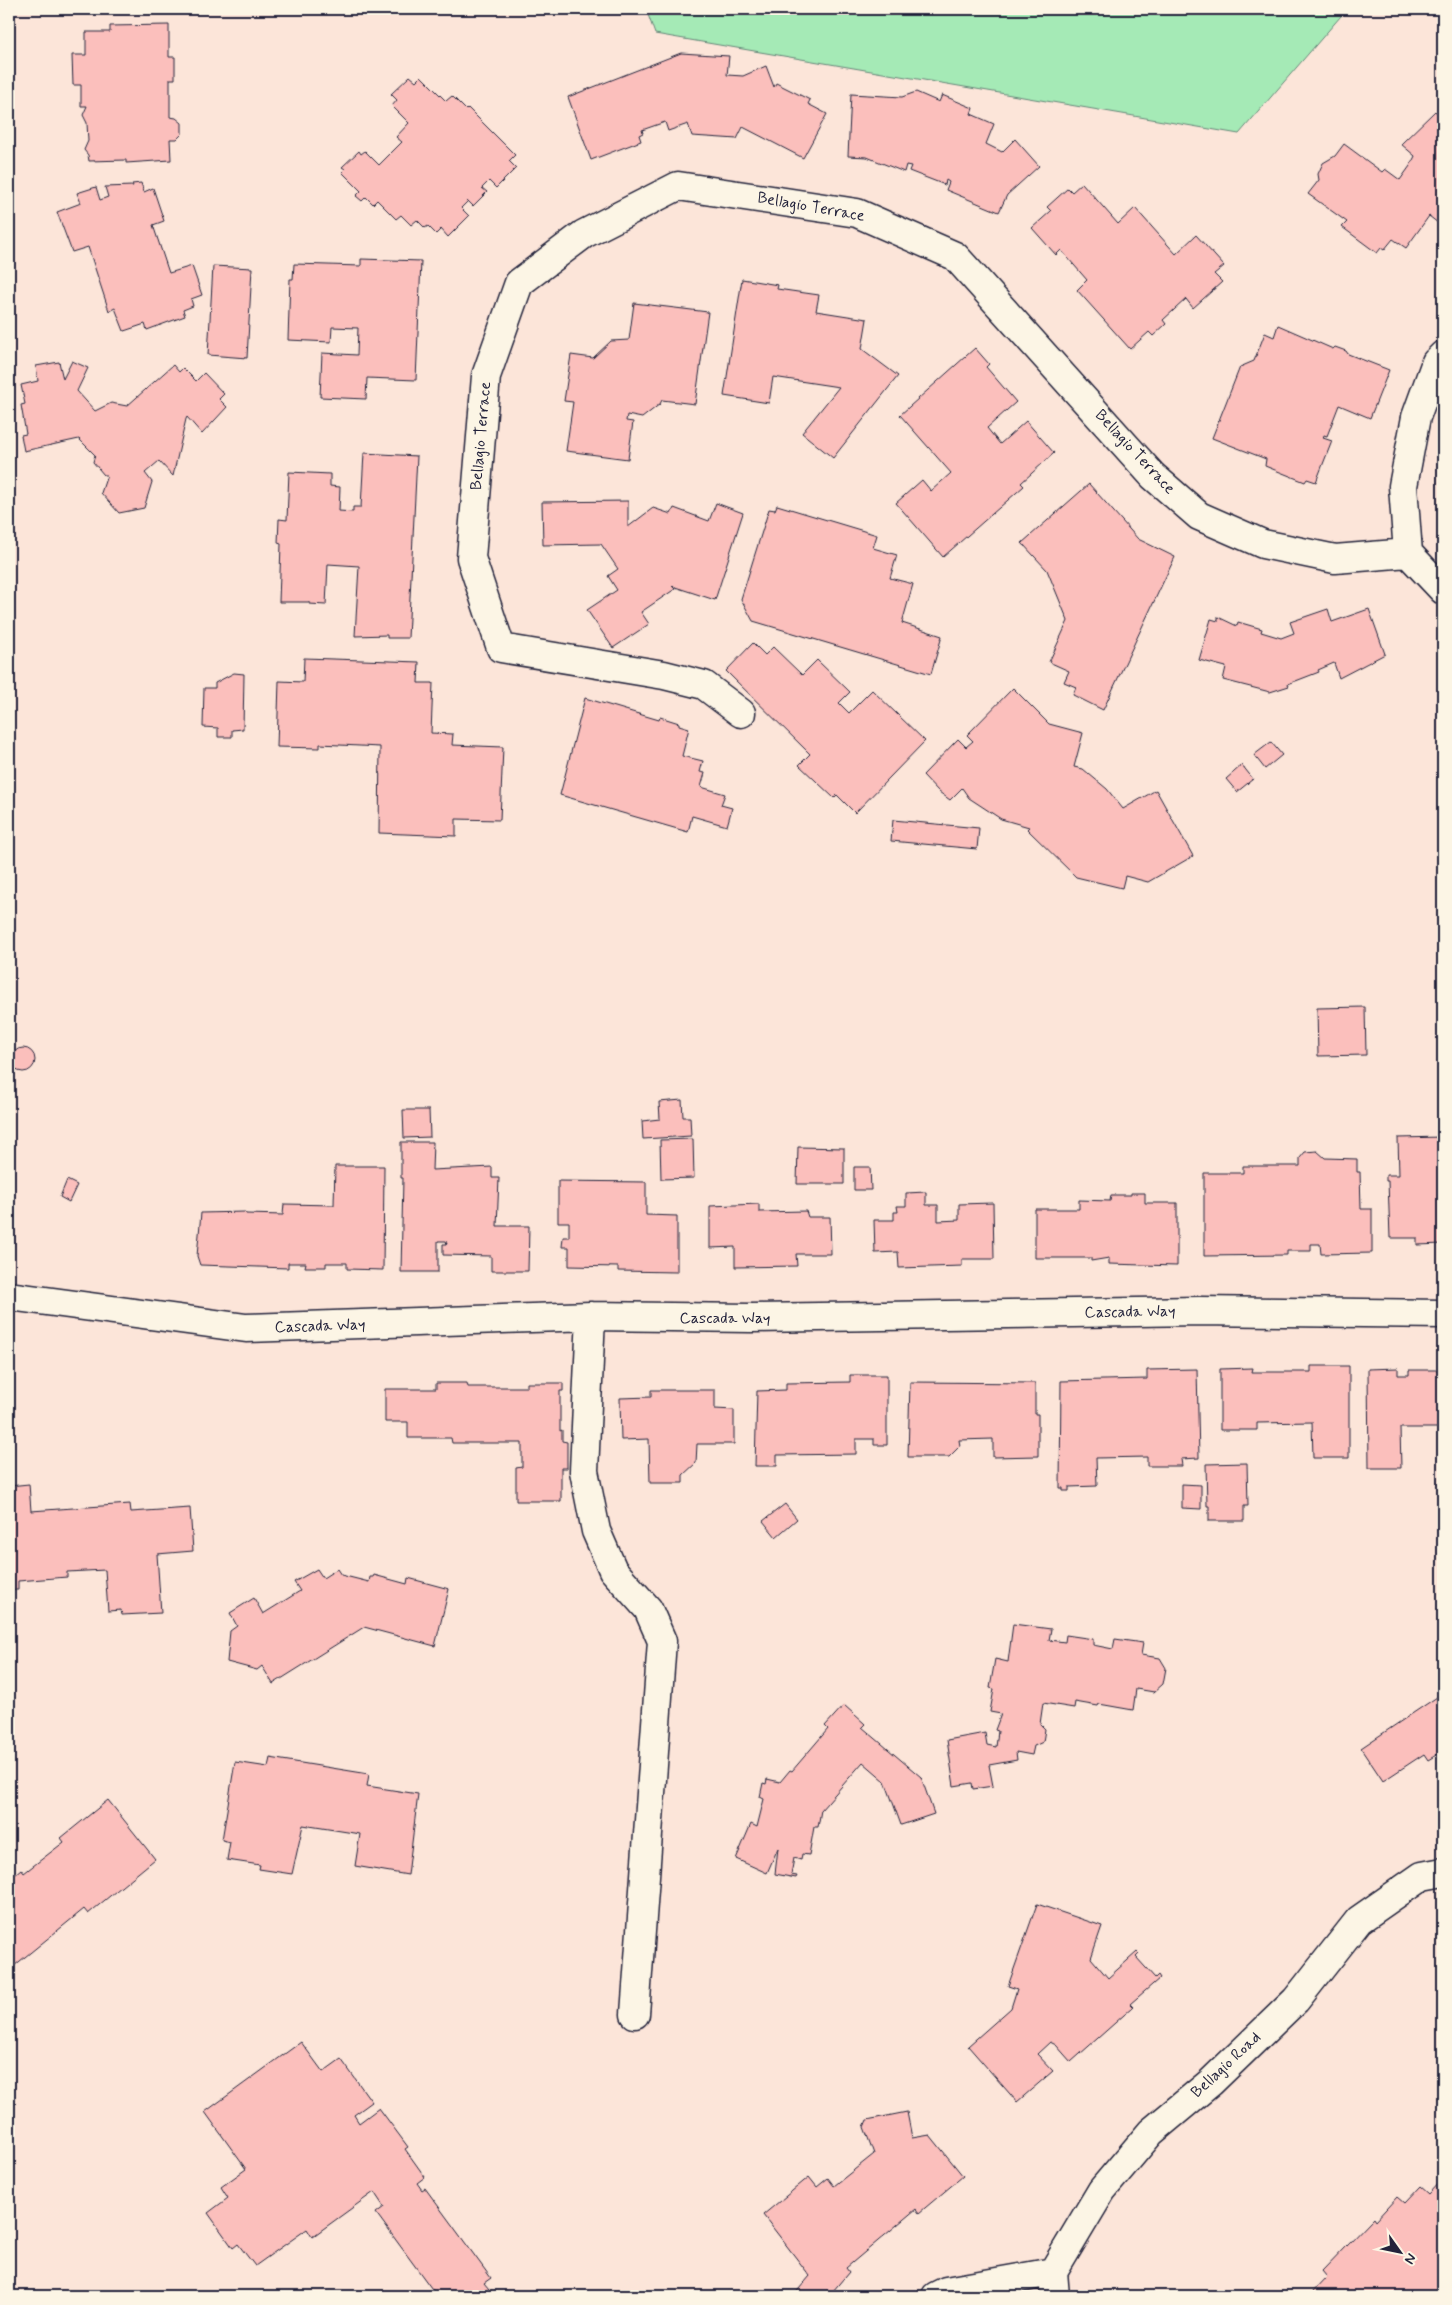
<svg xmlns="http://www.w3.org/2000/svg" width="1452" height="2305" viewBox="0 0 1452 2305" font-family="Mynerve,sans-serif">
<rect width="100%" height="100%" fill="#fce5d9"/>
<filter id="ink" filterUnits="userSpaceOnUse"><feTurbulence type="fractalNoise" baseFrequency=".02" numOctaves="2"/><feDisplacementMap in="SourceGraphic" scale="10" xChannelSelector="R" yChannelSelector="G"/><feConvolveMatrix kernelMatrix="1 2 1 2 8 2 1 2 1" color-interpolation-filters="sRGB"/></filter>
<g filter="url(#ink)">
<path fill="#a5eab6" stroke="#648678" d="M646 9H1347L1239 134 655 34Z"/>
<path fill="#fbbfbc" stroke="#22223b" d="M416 9H466L464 13 418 12Z
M169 25V57H175V79H170V117L176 118 182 123V134L177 139H170L171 160 126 163V160L89 161 88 155 84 150 88 141 87 123 83 115 87 106H81V85H73L72 55H86V32H110V26Z
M681 53 729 56 727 75 743 76 766 66 774 87 776 83 810 100 808 104 827 114 803 158 743 127 737 139 692 136 688 124 668 131 665 122 642 130 643 133 639 135 641 141 591 160 568 97Z
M410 76 416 81 421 76 446 101 452 96 466 110 468 108 515 155 509 161 516 168 496 188 489 181 482 188 487 192 473 206 468 201 461 208 469 216 448 237 441 229 436 234 428 226 425 228 417 220 411 225 401 215 396 219 377 200 373 204 366 197 362 201 356 196 361 191 342 172 345 169 342 167 359 151 361 154 365 151 379 165 402 142 396 137 409 123 392 106 397 100 391 94Z
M916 92 939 102 942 95 973 108 971 114 994 124 986 144 1002 152 1015 139 1039 166 1007 195 999 212 946 190 949 182 946 180 945 185 909 171 911 166 906 165 904 172 867 157 848 156 851 94 902 97Z
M1435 111 1437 113 1439 111 1443 115V227L1429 216 1406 248 1393 239 1384 250 1381 248 1377 253 1342 227 1347 222 1308 194 1319 180 1318 174 1323 163 1335 156 1344 144 1382 172 1385 169 1400 180 1410 166 1415 156 1401 144Z
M141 183 144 192 153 188 164 221 153 225 169 273 192 266 202 295 191 299 193 306 183 310 185 316 147 330 145 324 124 331 115 308 109 311 88 247 72 252 57 212 81 203 77 193 96 187 100 200 108 197 105 187 133 186 132 184Z
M1082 183 1118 224 1135 208 1176 254 1196 235 1224 266 1214 274 1222 282 1193 308 1186 299 1163 320 1166 324 1153 336 1149 332 1130 349 1077 290 1087 280 1061 250 1056 255 1032 228 1051 211 1047 207 1068 188 1072 192Z
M361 259 421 261 416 380 367 378 366 399 320 397 322 353 357 355 358 328 332 327 331 342 288 340 290 279H293L294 264 361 266Z
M213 266 252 268 247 358 208 355Z
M742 279 778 285 777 289 819 295 816 311 867 319 862 349 898 376 833 458 802 433 839 387 773 377 769 403 724 396Z
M634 303 708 312 695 404 662 400 660 404 642 418 627 415 626 421 633 422 628 459 566 451 573 402 564 401 571 355 593 358 611 341 629 340Z
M1278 325 1333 349 1335 347 1346 351 1348 354 1389 370 1370 418 1339 405 1327 436 1324 435 1323 438 1332 441 1316 482 1307 479 1305 482 1265 466 1266 459 1212 438 1240 367 1254 361 1265 333 1274 337Z
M975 348 989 364 986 367 1016 402 987 428 1000 444 1026 421 1054 453 1021 483 1024 486 943 557 896 503 922 480 931 491 951 473 900 415Z
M72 361 88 368 77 391 95 411 111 403 127 406 173 365 179 372 183 368 196 381 204 373 224 394 219 399 227 407 202 434 187 417 186 419 173 476 159 461 145 473 152 482 144 508 119 513 101 493 107 475H104L93 462 95 455 79 439 24 451 21 435 26 434 21 405 25 404 21 385 38 381 36 366 59 362 63 379Z
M364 453 417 456 408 638H387V635L355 636 359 566 328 564 326 605 309 604V602H279L281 544 278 543 279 519 287 520 289 472 330 474V486L340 487 339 511 353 512V507H361Z
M1089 484 1138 539 1175 557 1103 710 1073 695 1076 687 1064 682 1069 671 1049 662 1068 621 1047 570 1022 543Z
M628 501V527L653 508 671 514 674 508 709 521 716 503 743 513 715 600 672 586 675 589 641 612 649 624 613 648 587 610 617 590 608 576 618 569 601 544 543 545 542 502Z
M777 505 877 535 873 548 897 555 890 578 913 584 902 623 942 636 931 674 753 621 741 599 769 509 775 510Z
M1328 609 1332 622 1369 609 1385 654 1339 678 1334 663 1318 670 1319 672 1288 684 1289 686 1270 692 1223 680 1226 667 1199 660 1211 619 1218 621V617L1237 626 1238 622 1262 629 1261 632 1281 638 1294 633 1290 622Z
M753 643 765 655 773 647 802 675 817 660 850 692 839 703 849 713 872 690 925 741 855 813 837 795 834 798 799 765 810 754 726 671Z
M304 658 419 662 418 683H433L431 733 453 734 452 745 503 747 500 820 456 819V836L379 833 380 747 320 744V748L277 747 279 681 303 682Z
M234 673 244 674 243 729 232 730V737H218V728L203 727 204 688H215V683Z
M1013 688 1049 724 1083 733 1074 767 1083 769 1107 789 1123 809 1156 790 1193 856 1148 882 1125 876 1122 888 1076 877 1027 829 1029 827 1001 819 969 798 962 788 950 800 939 792 923 775 958 739 966 747 973 741 967 735Z
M585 698 659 720 660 717 679 723V725L689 728 682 756 703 761 700 772 705 773 701 787 725 794 721 805 732 808 727 826 692 816 688 832 560 795Z
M1271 742 1282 755 1265 769 1254 755Z
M1242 765 1253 779 1237 792 1226 779Z
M893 820 979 828 977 849 891 841Z
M1365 1007 1366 1055 1318 1056 1317 1008Z
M11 1060a12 12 0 1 1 24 0a12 12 0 1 1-24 0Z
M682 1100 683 1117H690L691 1136 643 1139 642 1121 660 1119 659 1102Z
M403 1110H429L430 1137 404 1138Z
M1443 1137V1244L1417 1245V1238H1390L1388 1181H1386V1175H1399L1398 1138Z
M693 1139 694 1178 661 1179 660 1140Z
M401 1142H433L432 1170 492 1167V1178H499L497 1226H529L528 1271H491V1256L443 1255V1244H447L446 1241H438V1272H401L403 1178H401Z
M798 1147 844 1148V1184H797Z
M1317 1151 1325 1158 1357 1159V1172H1360L1361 1209H1372V1253L1321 1254 1320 1244H1311V1251H1287V1255L1204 1256V1173H1243V1166H1300V1158L1305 1152Z
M335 1166H384L383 1270 347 1269V1263H326V1267H305L306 1263H288V1268L200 1265 197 1256 201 1213 245 1212 246 1214 283 1215 284 1204 334 1205Z
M854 1167H870L871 1190H854Z
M67 1180 77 1185 69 1202 60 1197Z
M558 1181 646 1182V1215L677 1216V1272L618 1271V1267L569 1266V1247H562L563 1237H569V1222H558Z
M926 1192V1205H938V1221L959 1220V1204L993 1203 994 1259H962V1266L899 1268 898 1252 875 1253 874 1220H894V1212H898L897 1206H906V1193Z
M1131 1193H1145V1203H1177V1266L1109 1264V1258L1091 1261V1258H1035V1209H1079V1200L1110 1201 1111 1195H1131Z
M759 1204V1212L806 1211 808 1217H830L831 1254H796L797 1266 735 1267V1247L710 1248V1206Z
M1311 1366H1349V1458H1313L1312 1422 1257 1423V1430H1220V1369L1253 1368 1252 1372H1311Z
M1398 1368V1375H1409V1370H1440V1374H1443V1446H1440V1428H1400L1401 1468H1369L1368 1369Z
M1197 1369 1199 1458 1181 1459 1182 1466H1147V1457L1096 1458 1097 1486 1069 1487V1491H1063V1488H1060L1061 1381 1147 1379V1370Z
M850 1375H887V1445H874V1439H856V1454L777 1455V1466H755L757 1391 786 1390V1383L850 1382Z
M910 1382 1035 1383V1414H1038V1456L993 1457V1439L959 1440 960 1446 949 1457H908Z
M436 1383H467L468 1387H527V1383H563V1391H560V1431L562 1430V1441L567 1442V1468H561V1501H516V1468L522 1467V1443H452L451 1438H408V1422H385V1389H436Z
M651 1390H715V1409L734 1410V1444H697L696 1463 683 1475V1483H650L649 1439 621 1440 620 1398 651 1397Z
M1247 1463 1248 1506H1244V1521H1209V1506H1207L1206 1464Z
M29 1484 31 1511 130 1504 131 1512 190 1508 193 1551 157 1554 161 1613 122 1615 121 1610 108 1611 105 1570 67 1572V1577L18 1581V1590H9V1486Z
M1182 1484 1201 1485V1509L1182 1508Z
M785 1504 797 1519 776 1537 763 1521Z
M317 1569 323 1578 337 1569 341 1575 369 1582 370 1577H373L374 1575 407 1584 408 1578 449 1589 435 1646 364 1627 273 1684 262 1666 257 1670 227 1662 230 1631 237 1626 230 1613 254 1598 263 1614 300 1591 294 1582Z
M1013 1624 1051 1629 1049 1640 1065 1642 1066 1635 1093 1639V1645L1113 1649 1115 1639 1143 1643 1141 1655 1160 1658 1166 1668 1163 1684 1154 1692 1136 1689 1133 1710 1099 1704 1098 1706 1075 1702 1074 1708 1043 1703 1040 1724 1045 1729 1043 1742 1034 1746 1032 1755 1016 1752 1017 1760 989 1765 993 1786 973 1789 972 1783 954 1786 947 1740 985 1733 987 1745 996 1747 998 1731 995 1730 1001 1714 990 1712 994 1689 990 1688 995 1659 1008 1662Z
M1443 1693V1751L1428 1760 1424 1754 1383 1781 1361 1748Z
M844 1705 865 1724 862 1727 921 1777 934 1814 901 1825 885 1781 863 1762 821 1810 818 1827H814L809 1855 802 1854 801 1860 794 1858 791 1875 797 1876 796 1878 775 1874 778 1848 767 1873 736 1859 751 1824 757 1827 764 1799 760 1797 763 1783 766 1784 767 1779 780 1782 790 1770 792 1771 828 1729 825 1726Z
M270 1758 369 1774 367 1786 418 1794 408 1875 355 1866 360 1834 303 1825 292 1874 259 1869 260 1865 227 1860 230 1842 222 1840 235 1762 268 1767Z
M108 1800 155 1859 88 1914 84 1909 9 1970V1879L21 1869 24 1873 64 1842 61 1838Z
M1037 1904 1102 1926 1091 1958 1108 1978 1137 1952 1139 1954 1136 1957 1155 1978 1158 1975 1160 1978 1130 2004 1133 2007 1071 2062 1056 2045 1050 2042 1037 2054 1053 2071 1017 2102 968 2046 1011 2008 1017 1989 1008 1986Z
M301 2042 323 2072 341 2059 372 2102 354 2115 359 2123 379 2108 408 2147 405 2149 425 2177 417 2183 422 2190 425 2188 491 2278 484 2283 489 2289 478 2296H437L376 2213 384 2207 374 2192 312 2237 307 2229 255 2266 238 2244 233 2248 208 2213 228 2198 221 2187 246 2169 205 2112Z
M907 2112 912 2138 930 2135 963 2176 919 2213 916 2209 846 2268 849 2272 833 2291V2295L827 2290 826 2292 830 2296H793L810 2276 763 2215 809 2177 817 2187 828 2178 834 2186 874 2154 864 2127 867 2120Z
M1443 2179V2286L1433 2296H1313L1311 2294 1327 2277 1322 2271 1373 2218 1375 2221 1397 2197 1404 2203 1420 2186 1429 2194Z"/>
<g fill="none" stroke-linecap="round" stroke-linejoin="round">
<defs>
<path id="minor" d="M1443 355 1436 362 1416 417 1403 486 1408 553 1443 590
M741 713 704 685 664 675 501 648 471 558 486 376 519 283 584 234 678 186 857 213 955 256 1153 476 1199 516 1263 544 1335 559 1408 553
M9 1296 246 1328 591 1316 751 1318 1199 1311 1443 1314
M591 1316 584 1471 596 1531 613 1570 648 1609 662 1641 635 2014
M936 2296 946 2291 1053 2272
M1055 2296 1053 2272 1102 2190 1151 2132 1211 2082 1296 2000 1359 1920 1422 1876 1443 1872"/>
</defs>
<use href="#minor" stroke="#22223b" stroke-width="31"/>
<use href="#minor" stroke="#fcf5e5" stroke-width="28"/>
</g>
</g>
<g text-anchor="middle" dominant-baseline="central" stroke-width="4" stroke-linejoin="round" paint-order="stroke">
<g font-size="16" fill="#22223b" stroke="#fcf5e5">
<text transform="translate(811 207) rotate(10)">Bellagio Terrace</text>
<text transform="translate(481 436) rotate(-85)">Bellagio Terrace</text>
<text transform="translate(1135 452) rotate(47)">Bellagio Terrace</text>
<text transform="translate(1130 1312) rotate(-1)">Cascada Way</text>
<text x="725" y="1318">Cascada Way</text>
<text transform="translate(320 1326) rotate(-2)">Cascada Way</text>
<text transform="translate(1226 2065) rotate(-43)">Bellagio Road</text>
</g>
</g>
<rect width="1452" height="2305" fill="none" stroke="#fcf5e5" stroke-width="30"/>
<rect x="15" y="15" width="1422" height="2275" fill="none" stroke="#22223b" stroke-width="2" filter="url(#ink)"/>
<g transform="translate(1400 2252) rotate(123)" stroke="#fcf5e5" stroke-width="4" paint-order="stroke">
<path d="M0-4L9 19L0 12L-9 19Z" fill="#22223b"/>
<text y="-8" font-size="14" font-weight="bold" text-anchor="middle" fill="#22223b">N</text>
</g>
</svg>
